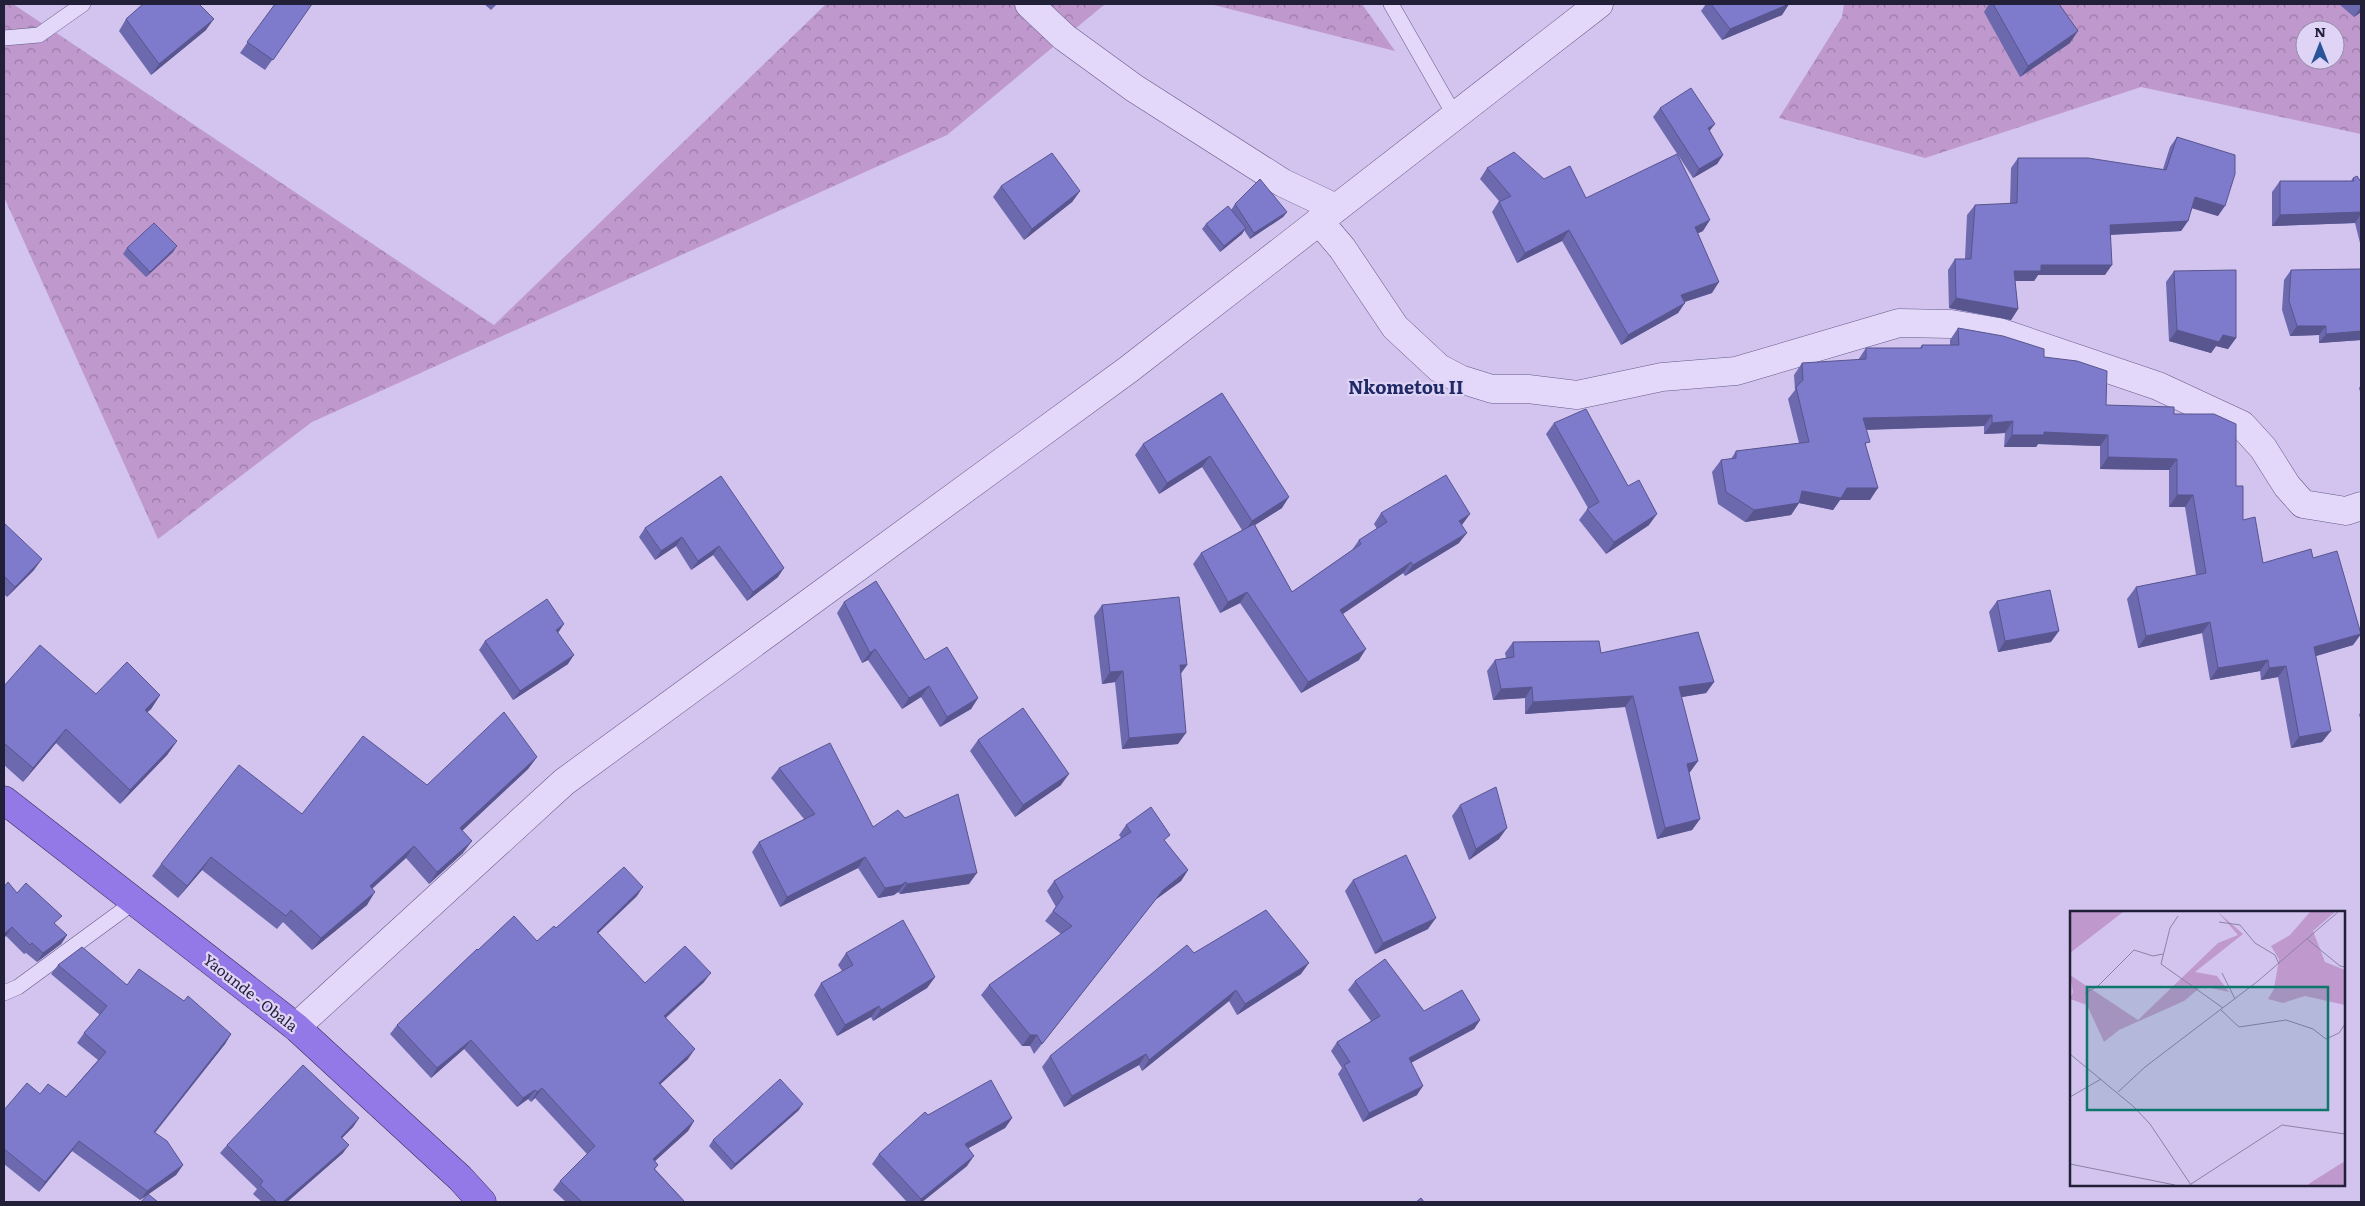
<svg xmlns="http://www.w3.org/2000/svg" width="2365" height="1206" viewBox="0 0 2365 1206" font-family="Literata,serif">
<defs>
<pattern id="forest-crowns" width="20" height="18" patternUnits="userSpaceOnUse" patternTransform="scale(1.25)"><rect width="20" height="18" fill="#bf98cd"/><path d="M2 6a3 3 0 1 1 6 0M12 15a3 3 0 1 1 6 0" fill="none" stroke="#9b7ba7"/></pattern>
</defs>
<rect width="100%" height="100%" fill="#d2c4ee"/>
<path fill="url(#forest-crowns)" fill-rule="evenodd" d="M4 4H13L494 325 826 4H1105L947 135 312 422 158 539 4 197Z
M1210 4H1362L1395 51Z
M1844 4H2361V134L2141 87 1925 158 1779 118 1842 17ZM2305 30H2335V60H2305Z"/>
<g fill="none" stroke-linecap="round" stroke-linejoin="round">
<defs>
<path id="service" d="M1391 4 1455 116
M4 38 39 35 83 4
M4 993 18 987 134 902"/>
<path id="minor" d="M1029 4 1064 37 1134 88 1283 183 1336 208
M1319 221 1342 248 1395 327 1439 368 1460 379 1492 389H1528L1577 395 1662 377 1736 371 1899 323 1951 324 1999 332 2158 386 2242 425 2263 448 2287 486 2303 504 2346 511 2361 506"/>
<path id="tertiary" d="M296 1027 564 782 1129 369 1599 4"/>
<path id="trunk" d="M4 800 296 1027 460 1178 482 1202"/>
</defs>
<use href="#service" stroke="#625b89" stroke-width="16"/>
<use href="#minor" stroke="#625b89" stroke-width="29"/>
<use href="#tertiary" stroke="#625b89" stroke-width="29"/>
<use href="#trunk" stroke="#332f57" stroke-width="29"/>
<use href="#service" stroke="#e3d8f9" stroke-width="15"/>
<use href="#minor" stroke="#e3d8f9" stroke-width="28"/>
<use href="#tertiary" stroke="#e3d8f9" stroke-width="28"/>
<use href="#trunk" stroke="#9378e7" stroke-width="28"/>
</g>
<path fill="#6c69af" d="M275 4H312L265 70 240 53Z
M484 4H497L491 10Z
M1706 4H1789L1782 15 1722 40 1701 11Z
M1989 4H2059L2070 43 2020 77 1984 12Z
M2339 4H2361V12L2354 17Z
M126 19 206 30 151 75 119 31Z
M1660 108 1709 131 1723 155 1717 164 1693 178 1653 117Z
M2177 137 2218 216 2192 208 2188 221 2181 231 2111 235 2105 275H2038L2034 281H2015L2018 309 2011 320 1949 308 1948 270 1955 259H1965L1967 215 1975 205 2010 204 2011 168 2018 158 2163 169 2170 147Z
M1487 168 1544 179 1586 198 1703 231 1698 233 1712 293 1685 302 1678 313 1621 345 1562 241 1517 263 1492 212 1499 201 1480 179Z
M2353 178 2361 182V247L2355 223 2272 226V192L2280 181H2351Z
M1001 186 1080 191 1072 202 1024 240 993 197Z
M1235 204 1287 212 1283 217 1250 239 1244 230 1242 234 1220 252 1202 229 1206 224 1231 210Z
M127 248 173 252 146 277 123 254Z
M2361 269V340L2319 343V335L2290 336 2282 310 2284 280 2291 270Z
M2174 271 2236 338 2228 349 2216 346 2211 353 2169 341 2166 282Z
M1958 328 2044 357 2106 405 2174 414 2236 486 2243 520 2263 563 2313 558 2361 634 2353 645 2316 656 2322 742 2291 748 2278 677 2261 680 2260 671 2210 680 2202 633 2138 648 2127 599 2136 587 2196 575 2185 507H2169V470L2100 469V446L2038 444 2036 447H2004L2005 433 1984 434V426L1866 430V447L1870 500H1840L1833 510 1799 503 1791 515 1745 522 1718 504 1712 472 1721 460 1731 459 1736 451 1799 443 1788 399 1795 390 1794 375 1802 363 1858 360 1866 348H1920L1922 345H1950V340Z
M2361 385V395L2359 388Z
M1222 393 1282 508 1255 525 1292 592 1352 550 1359 540 1377 529 1374 524 1381 513 1462 525 1459 543 1405 576 1403 573 1343 614 1359 660 1301 693 1240 603 1220 613 1193 564 1201 553 1242 530 1202 467 1159 494 1135 455 1143 444Z
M1554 423 1649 525 1606 554 1579 520 1588 508 1546 434Z
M721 476 778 577 747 601 713 555 691 570 676 546 655 560 639 537 645 528Z
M4 523 34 570 7 597 4 594Z
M1997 601 2051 642 1998 652 1989 612Z
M844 602 978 698 971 709 940 727 921 697 902 709 868 660 862 663 837 613Z
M1102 605 1187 665 1181 673 1178 744 1122 749 1115 682 1102 684 1094 616Z
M558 632 568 664 513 700 479 650 485 641Z
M1513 642 1601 653 1714 682 1706 693 1681 697 1698 761 1690 772 1689 773 1700 819 1692 830 1657 839 1625 707 1525 714V698L1493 700 1487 671 1495 660 1506 658 1505 653Z
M4 686 96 694 160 695 151 709 147 712 177 741 167 755 120 804 56 743 23 782 4 765Z
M2361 711V720L2359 715Z
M978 740 1061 785 1015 817 970 751Z
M537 757 528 769 462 831 463 853 429 884 406 858 372 889 367 905 312 950 283 922 277 929 202 870 178 898 152 876 161 864 302 814 427 785Z
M779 768 873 827 969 884 900 894 898 892 894 895 878 898 858 868 780 907 752 852 759 842 804 819 771 778Z
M1460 805 1499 839 1469 860 1452 816Z
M1126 825 1165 841 1188 870 1181 881 1155 900 1034 1054 1030 1046H1022L981 995 989 985 1061 934 1045 921 1056 907 1047 891 1054 881 1121 838 1119 835Z
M1353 880 1428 929 1375 954 1345 891Z
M17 893 67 935 61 944 37 962 26 953 24 954 6 936Z
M637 896 598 933 645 983 704 982 666 1018 688 1059 660 1084 694 1121 688 1131 655 1161 658 1165 655 1169 685 1202H566L553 1190 560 1181 587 1154 535 1098 531 1102 528 1099 517 1107 464 1049 431 1078 390 1034 397 1025 478 950 537 941 556 928Z
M846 953 935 977 927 988 873 1021 871 1017 837 1036 814 995 821 983 842 971 838 965Z
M1194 953 1301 974 1237 1015 1229 1001 1142 1071 1139 1065 1064 1107 1042 1067 1050 1056Z
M58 965 127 985 231 1034 225 1044 155 1133 183 1165 176 1175 140 1200 72 1151 39 1192 4 1164V1110L40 1094 66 1097 98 1060 77 1043 84 1033 100 1015 51 974Z
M1355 981 1424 1011 1480 1020 1474 1029 1411 1063 1417 1095 1363 1122 1338 1074 1342 1068 1331 1051 1337 1042 1371 1021 1348 990Z
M799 1110 731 1170 709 1146 713 1140Z
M928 1115 1012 1118 1005 1128 968 1148 967 1166 922 1202H907L872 1164 879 1154Z
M359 1118 353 1127 342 1138 343 1153 287 1202H262L253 1194 257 1189 220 1153 227 1145Z"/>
<path fill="#58558f" d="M1789 4 1782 15 1722 40 1730 29Z
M2361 7V12L2354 17Z
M214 19 206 30 151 75 159 64Z
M2078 31 2070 43 2020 77 2028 66Z
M1715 124 1708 133V128Z
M1723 155 1717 164 1693 178 1699 169Z
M1080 191 1072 202 1024 240 1032 229Z
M2195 197 2225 206 2218 216 2188 207Z
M1287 212 1283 217 1250 239 1254 233Z
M2361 212V214L2355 223 2272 226 2280 215Z
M1710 220 1703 231 1688 238 1695 227Z
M2188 221 2181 231 2103 235 2110 225Z
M1246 228 1242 234 1220 252 1224 246Z
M1569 230 1562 241 1517 263 1525 253Z
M177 246 173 252 146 277 150 272Z
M2041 265H2112L2105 275H2038L2034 281H2007L2014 271Z
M1719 282 1712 293 1674 305 1681 295Z
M1956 298 2018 309 2011 320 1949 308Z
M1685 303 1678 313 1621 345 1628 335Z
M2297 326H2326L2319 335 2290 336Z
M2177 330 2223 335 2236 338 2228 349 2216 346 2211 353 2169 341Z
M2361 331V340L2319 343 2326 334Z
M1992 415 1984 426 1855 430 1863 418Z
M2013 421 2005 433 1984 434 1992 423Z
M2044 432 2108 435 2100 446 2038 444 2036 447H2004L2012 435Z
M1210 456 1202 467 1159 494 1167 483Z
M2108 457 2177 459 2169 470 2100 469Z
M1847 488H1878L1870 500H1840L1833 510 1799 503 1791 515 1745 522 1754 510 1802 491Z
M2177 495H2193L2185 507H2169Z
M1289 497 1282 508 1244 532 1252 521Z
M1470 514 1462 525 1459 521Z
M1657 514 1649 525 1606 554 1614 542Z
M1467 533 1459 543 1405 576 1413 565Z
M682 537 676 546 655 560 661 551Z
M719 546 713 555 691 570 698 561Z
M42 559 34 570 7 597 15 587Z
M1411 562 1403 573 1332 621 1340 610Z
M784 568 778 577 747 601 753 592Z
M1247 592 1240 603 1220 613 1228 602Z
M2210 622 2202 633 2138 648 2146 636Z
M564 624 558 633 556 630Z
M2059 631 2051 642 1998 652 2005 641Z
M2361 634 2353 645 2306 659 2314 647Z
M875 649 868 660 862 663 870 653Z
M1366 649 1359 660 1301 693 1308 682Z
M574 655 568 664 513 700 520 691Z
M2268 660 2260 671 2210 680 2218 668Z
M1180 665H1187L1179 676Z
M2286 666 2278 677 2261 680 2269 668Z
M1123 671 1115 682 1102 684 1110 672Z
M1714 682 1706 693 1671 699 1679 687Z
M929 686 921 697 902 709 909 698Z
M1532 687 1525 698 1493 700 1501 689Z
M160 695 151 709 135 724 145 710Z
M1633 696 1625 707 1525 714 1533 702Z
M978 698 971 709 940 727 947 717Z
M66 729 56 743 23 782 33 768Z
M2331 731 2322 742 2291 748 2299 737Z
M1186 733 1178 744 1122 749 1129 738Z
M177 741 167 755 120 804 130 790Z
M537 757 528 769 451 841 460 828Z
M1698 761 1690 772 1679 775 1687 764Z
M1069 774 1061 785 1015 817 1023 805Z
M1700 819 1692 830 1657 839 1665 828Z
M1507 828 1499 839 1469 860 1476 849Z
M472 841 463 853 429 884 437 872Z
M414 846 406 858 361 898 370 886Z
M211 857 202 870 178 898 187 886Z
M865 857 858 868 780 907 787 897Z
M1188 870 1181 881 1155 900 1034 1054 1042 1044 1163 890Z
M977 873 969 884 900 894 907 884Z
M906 882 898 892 894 895 878 898 885 888Z
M643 887 637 896 590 941 597 932Z
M375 892 367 905 312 950 321 938Z
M1436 918 1428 929 1375 954 1383 943Z
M12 927 6 936 4 938V934Z
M67 935 61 944 37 962 43 953Z
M1309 963 1301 974 1237 1015 1245 1004Z
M711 973 704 982 657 1025 664 1016Z
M935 977 927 988 873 1021 881 1010Z
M1236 990 1229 1001 1142 1071 1149 1060Z
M879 1006 871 1017 837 1036 845 1025Z
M1480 1020 1474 1029 1403 1067 1409 1058Z
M231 1034 225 1044 147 1142 154 1132Z
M1030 1035H1037L1030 1046H1022Z
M471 1040 464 1049 431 1078 437 1068Z
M695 1049 688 1059 652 1092 659 1083Z
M1146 1054 1139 1065 1064 1107 1072 1096Z
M1423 1086 1417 1095 1363 1122 1369 1113Z
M542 1088 535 1098 531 1102 537 1092Z
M535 1090 528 1099 517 1107 523 1098Z
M803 1104 799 1110 731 1170 735 1164Z
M359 1118 353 1127 335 1145 341 1137Z
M1012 1118 1005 1128 958 1154 965 1144Z
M694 1121 688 1131 646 1169 653 1159Z
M79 1141 72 1151 39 1192 45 1182Z
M349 1145 343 1153 287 1202H283Z
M974 1156 967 1166 922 1202H919L921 1199Z
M183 1165 176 1175 140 1200 147 1191Z"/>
<path fill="#7e7acc" stroke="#58558f" d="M143 4H199L214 19 159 64 126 19Z
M275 4H312L273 60 247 42Z
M1711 4H1789L1730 29Z
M1993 4H2059L2078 31 2028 66Z
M1691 88 1715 124 1708 128 1723 155 1699 169 1660 108Z
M2177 137 2235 155V174L2225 206 2195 197 2188 221 2110 225 2112 265H2041V271H2014L2018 309 1956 298 1955 259H1971L1975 205 2017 203 2018 158H2088L2166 170Z
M1514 152 1544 179 1570 166 1586 198 1677 154 1710 220 1695 227 1719 282 1681 295 1685 303 1628 335 1569 230 1525 253 1499 202 1511 196 1487 168Z
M1052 153 1080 191 1032 229 1001 186Z
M2357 176 2361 182V212L2280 215V181H2354L2353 178Z
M1260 179 1287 212 1254 233 1235 204Z
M1228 206 1246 228 1224 246 1206 224Z
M154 223 177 246 150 272 127 248Z
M2361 269V331L2326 334V326H2297L2289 301 2291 270Z
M2236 270V338L2223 335 2219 342 2177 330 2174 271Z
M1958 328 2003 336 2044 349V357L2077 361 2107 371 2106 405 2174 407V414H2214L2236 424V486H2243V520L2255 517 2263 563 2311 549 2313 558 2337 551 2361 634 2314 647 2331 731 2299 737 2286 666 2269 668 2268 660 2218 668 2210 622 2146 636 2136 587 2206 573 2193 495H2177V459L2108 457V435L2044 432V435H2012L2013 421 1992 423V415L1863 418 1870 442 1865 443 1878 488H1847L1841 498 1802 491 1799 503 1754 510 1726 492 1721 460 1736 458V451L1809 442 1796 387 1803 380 1802 363 1866 359V348H1922V345H1959Z
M1222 393 1289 497 1252 521 1210 456 1167 483 1143 444Z
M1586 409 1628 486 1639 480 1657 514 1614 542 1587 509 1599 502 1554 423Z
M1446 475 1470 514 1459 521 1467 533 1413 565 1411 562 1340 610 1366 649 1308 682 1247 592 1228 602 1201 553 1254 524 1292 592 1361 544 1359 540 1387 522 1381 513Z
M721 476 784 568 753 592 719 546 698 561 682 537 661 551 645 528Z
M4 523 42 559 15 587 4 576Z
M876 581 925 660 947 647 978 698 947 717 929 686 909 698 875 649 870 653 844 602Z
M2050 590 2059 631 2005 641 1997 601Z
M1179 597 1187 665H1180L1186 733 1129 738 1123 671 1110 672 1102 605Z
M547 599 564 624 556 630 574 655 520 691 485 641Z
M1698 632 1714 682 1679 687 1698 761 1687 764 1700 819 1665 828 1633 696 1533 702 1532 687 1501 689 1495 660 1514 657 1513 642 1599 641 1601 653Z
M40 645 96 694 127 662 160 695 145 710 177 741 130 790 66 729 33 768 4 743V686Z
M1023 708 1069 774 1023 805 978 740Z
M504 712 537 757 460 828 472 841 437 872 414 846 370 886 375 892 321 938 291 910 286 916 211 857 187 886 161 864 239 765 302 814 363 736 427 785Z
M830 743 873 827 898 810 905 818 958 794 977 873 907 884 906 882 901 885 885 888 865 857 787 897 759 842 815 814 779 768Z
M1496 787 1507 828 1476 849 1460 805Z
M1151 807 1170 835 1164 840 1188 870 1163 890 1042 1044 1037 1035H1030L989 985 1072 926 1053 911 1063 897 1054 881 1131 832 1126 825Z
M1406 855 1436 918 1383 943 1353 880Z
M624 867 643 887 597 932 645 983 685 946 711 973 664 1016 695 1049 659 1083 694 1121 653 1159 658 1165 654 1169 685 1202H582L560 1181 595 1146 542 1088 537 1092 535 1090 523 1098 471 1040 437 1068 397 1025 477 949 478 950 514 916 537 941 554 926 556 928Z
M8 882 17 893 26 883 62 916 54 923 67 935 43 953 32 943 30 945 12 927 4 934V887Z
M1266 910 1309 963 1245 1004 1236 990 1149 1060 1146 1054 1072 1096 1050 1056 1187 945 1194 953Z
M903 920 935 977 881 1010 879 1006 845 1025 821 983 853 965 846 953Z
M82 947 127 985 139 969 184 1001 188 996 231 1034 154 1132 167 1141 183 1165 147 1191 79 1141 45 1182 4 1149V1110L27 1083 40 1094 48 1084 66 1097 106 1052 84 1033 107 1006 58 965Z
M1385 959 1424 1011 1462 990 1480 1020 1409 1058 1423 1086 1369 1113 1344 1065 1350 1062 1337 1042 1380 1016 1355 981Z
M303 1065 359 1118 341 1137 349 1145 283 1202H277L260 1185 263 1181 227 1145Z
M780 1079 803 1104 735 1164 713 1140Z
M991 1080 1012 1118 965 1144 974 1156 921 1199 879 1154 925 1112 928 1115Z
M148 1194 158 1202H141Z
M1421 1198 1424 1202H1416Z"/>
<g text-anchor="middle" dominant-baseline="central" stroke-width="4.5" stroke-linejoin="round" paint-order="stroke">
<g font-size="15" fill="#221f39" stroke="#dfd4f6">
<text transform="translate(251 992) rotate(38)">Yaounde - Obala</text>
</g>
<g font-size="18" font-weight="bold" fill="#1e2966" stroke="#dfd4f6">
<text x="1406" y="386">Nkometou II</text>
</g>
</g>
<g transform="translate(2070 911)">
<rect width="275" height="275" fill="#d2c4ee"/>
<path d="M0 1H53L0 42ZM148 1 173 23 125 61 147 65 159 81 132 75 114 90 49 119 34 131 17 94 0 88 3 81 0 64 68 109 148 32 168 24ZM240 1H265L243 20 255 51 275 59V94L235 85 213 92 198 88 204 78 209 48 201 35 220 24ZM275 250V274H238L240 272Z" fill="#bf98cd"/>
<path fill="none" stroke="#8c82a6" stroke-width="1" d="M108 5 100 17 91 53 153 97M149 11 170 14 185 32 205 44 209 53M237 28 270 55 275 56M152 62 165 88M15 82 28 75 64 39 83 45 93 43M151 99 169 116 216 109 243 118 256 128 269 122 275 113M0 143 64 196 80 213 121 274M48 181 75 156 188 70 268 1M0 186 31 168M0 253 105 274M121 273 212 214 275 223"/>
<path fill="#0f766e" fill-opacity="0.15" stroke="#0f766e" stroke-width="2.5" d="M17 76H258V199H17Z"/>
<rect width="275" height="275" fill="none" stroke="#221f39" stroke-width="2.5"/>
</g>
<rect width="2365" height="1206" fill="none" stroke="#221f39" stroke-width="10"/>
<g transform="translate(2320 45)"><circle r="24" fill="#dfd4f6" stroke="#938caa"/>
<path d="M0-4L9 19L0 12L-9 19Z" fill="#2a5498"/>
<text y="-8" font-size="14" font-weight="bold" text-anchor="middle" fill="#221f39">N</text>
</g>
</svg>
